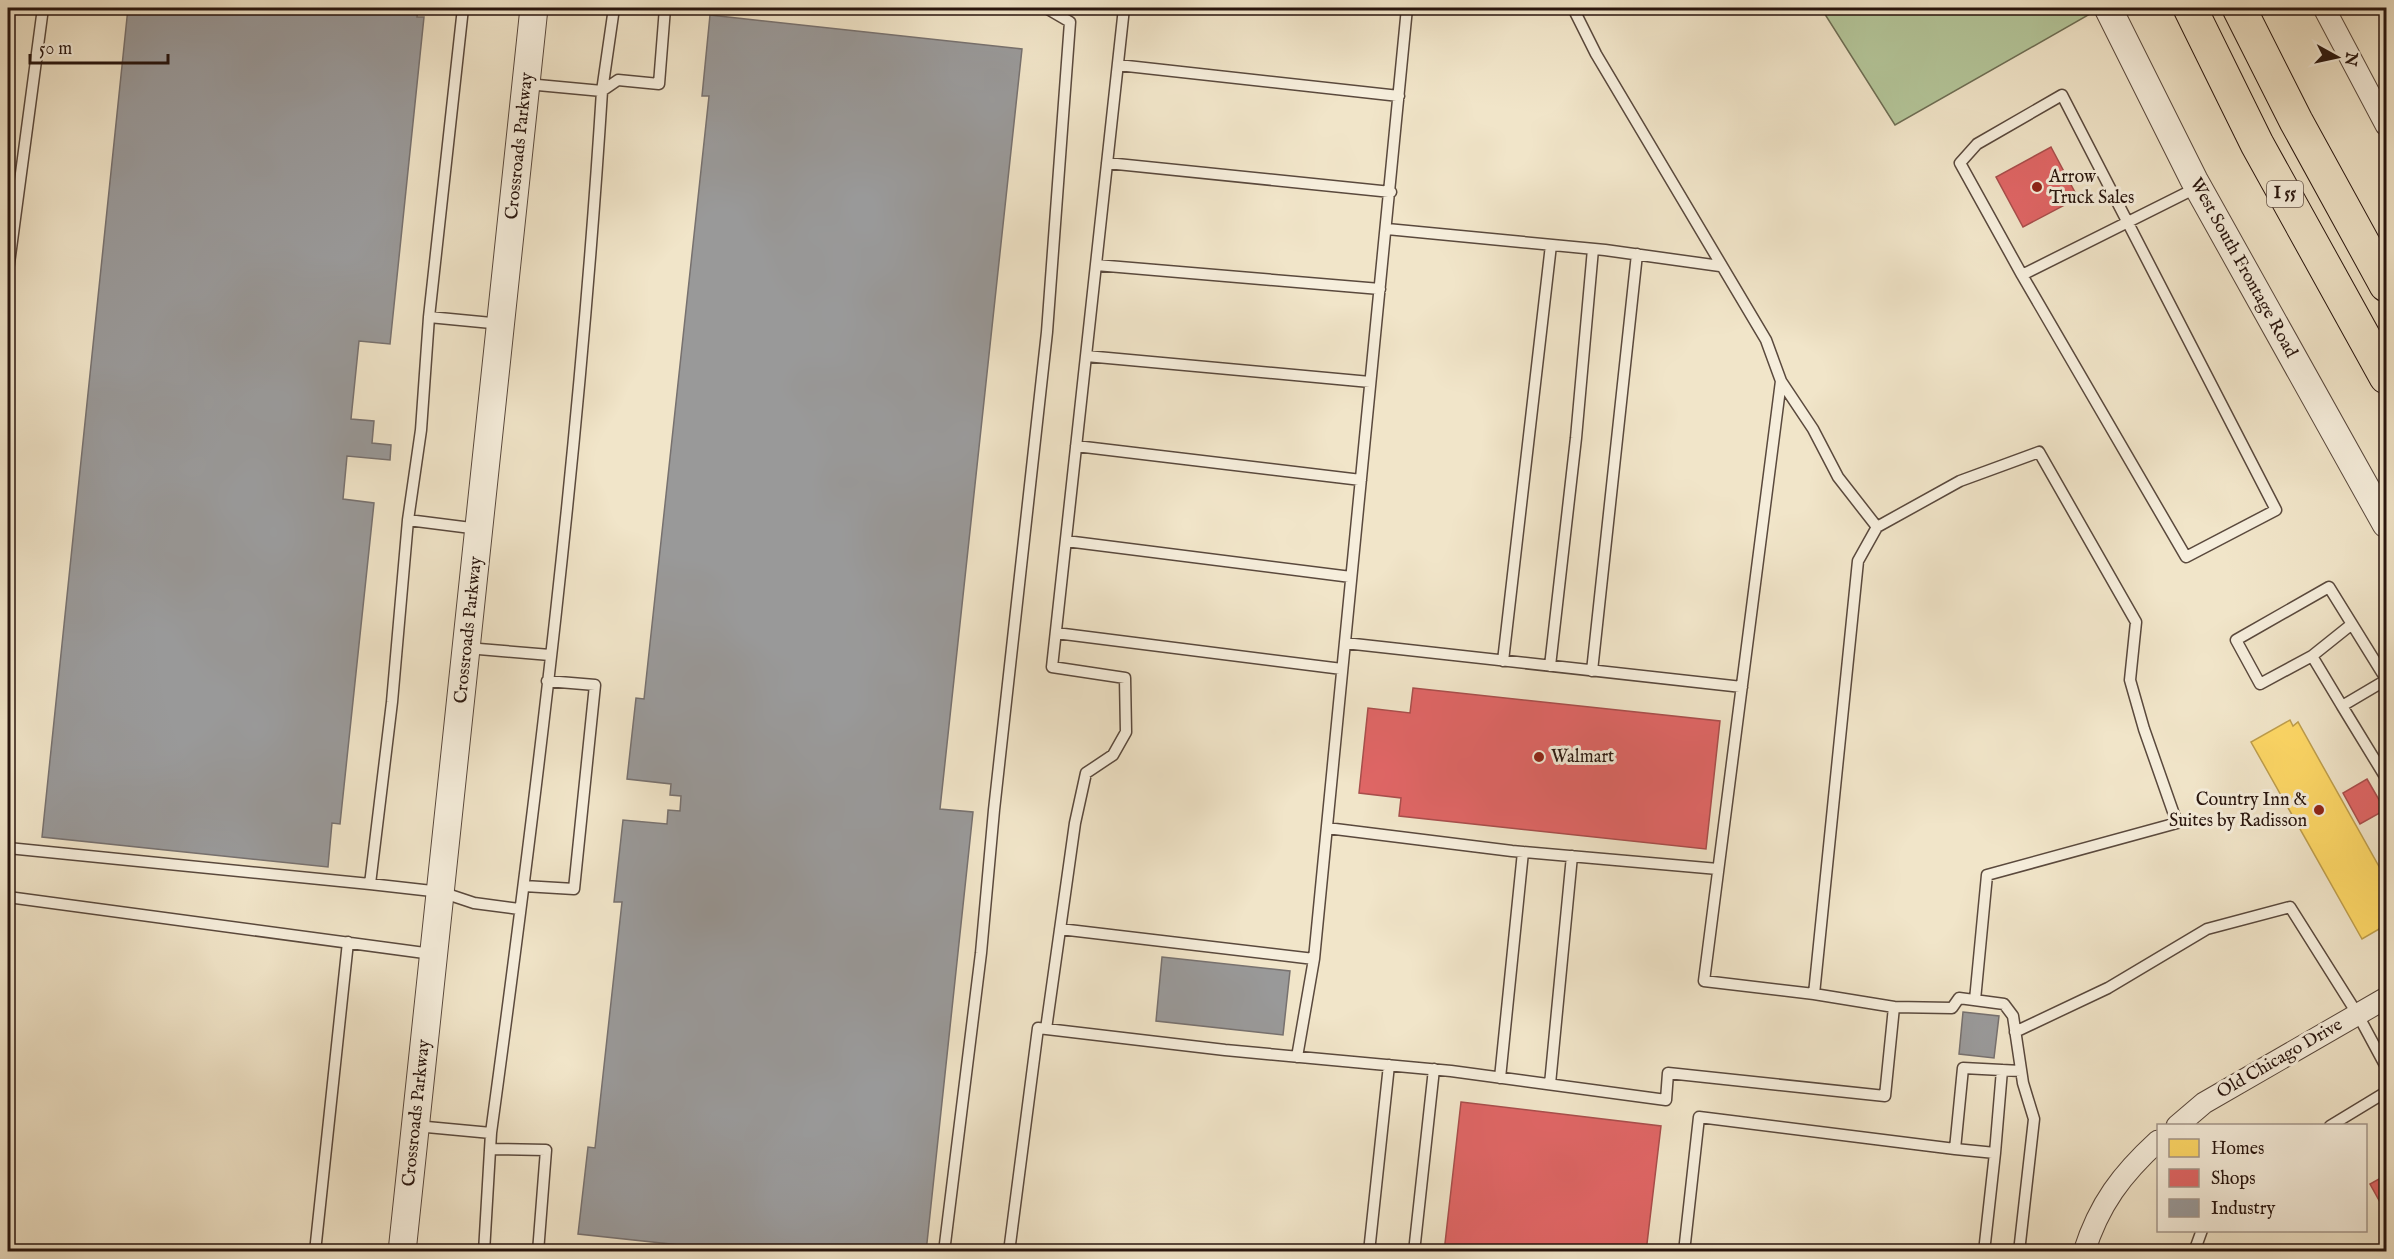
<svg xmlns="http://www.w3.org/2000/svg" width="2394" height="1259" viewBox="0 0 2394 1259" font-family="'IM FELL English',serif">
<rect width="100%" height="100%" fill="#f1e5c9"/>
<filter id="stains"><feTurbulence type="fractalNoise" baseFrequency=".00333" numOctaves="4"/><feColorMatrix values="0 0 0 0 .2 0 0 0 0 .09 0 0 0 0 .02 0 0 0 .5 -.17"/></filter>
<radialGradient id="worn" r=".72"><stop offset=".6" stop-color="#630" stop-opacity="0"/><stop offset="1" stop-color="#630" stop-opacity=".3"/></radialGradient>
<path fill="#b4c69a" stroke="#6e6e54" stroke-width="1.5" d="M1821 8H2087L2090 14 1895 125Z"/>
<path fill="#ffd966" stroke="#be9e4c" stroke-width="1.5" d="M2290 720 2293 726 2298 722 2386 879V925L2362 939 2251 742Z"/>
<path fill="#e06666" stroke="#a94e4c" stroke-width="1.5" d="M2051 147 2078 198 2023 227 1996 177Z
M1413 688 1720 721 1706 849 1399 816 1401 798 1359 793 1368 708 1410 713Z
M2367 779 2385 810 2360 824 2343 793Z
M1461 1102 1661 1126 1646 1252H1444Z
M2386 1175V1213L2370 1184Z"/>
<path fill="#999" stroke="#77716f" stroke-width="1.5" d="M128 8H418L417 17H424L390 344 359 341 351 419 374 421 372 443 391 445 390 460 347 456 343 499 374 503 340 824 332 823 328 867 42 837Z
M710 15 1022 49 940 809 973 812 926 1252H745L578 1234 588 1147 595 1148 622 902H614L623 820 667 824 668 810 680 811 681 796 670 795 671 784 627 779 636 698 644 699 709 96H702Z
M1162 957 1290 971 1283 1035 1156 1021Z
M1963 1012 1999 1016 1994 1058 1959 1054Z"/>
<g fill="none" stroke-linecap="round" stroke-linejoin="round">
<defs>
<path id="service" d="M1573 8 1596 54 1766 340 1781 381
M1118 65 1399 96
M527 84 602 91 614 8
M1107 163 1391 192
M1387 229 1605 250 1720 266
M1096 265 1380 289
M8 271 43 8
M2022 275 1960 163 1977 144 2062 95 2276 510 2186 557 2022 275 2198 187
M429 317 502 324
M1086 356 1370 382
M1076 446 1361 480
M408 520 479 529
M1066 541 1351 577
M1056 633 1342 669
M1345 643 1742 687
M467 648 550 655
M2312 656 2352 624
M1503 661 1551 245
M1550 666 1576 438 1593 249
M1592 671 1637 254
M2386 680 2342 706 2386 778
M2342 706 2312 656 2260 684 2236 640 2329 587 2386 679
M1327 828 1512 851 1718 869
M8 848 370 884 441 892 474 903 519 909
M370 884 392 702 408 520 421 430 429 317 463 8
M524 886 574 889 595 685 547 681
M8 897 432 954
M1060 929 1314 959 1297 1057
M1314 959 1407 8
M1814 994 1704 981 1781 381 1813 429 1838 477 1877 527
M1894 1007 1814 994 1858 561 1877 527 1960 481 2039 452 2136 622 2130 680 2144 729 2177 823 1987 875 1975 1000
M1046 1029 1075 823 1086 773 1113 755 1126 732 1125 678 1052 667 1124 8
M2015 1032 2108 988 2207 929 2290 907 2358 1015 2386 1067
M2002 1070 1995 1153 1955 1149 1963 1068 2021 1071
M1500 1078 1523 852
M1550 1084 1572 856
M416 1126 491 1133 484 1252
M2330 1126 2386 1092
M491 1133C538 787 580 440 602 91L618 80 659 84 665 8
M490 1149 546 1150 538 1252
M315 1252 348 942
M944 1252 981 953 994 810 1047 332 1070 22 1046 8
M1009 1252 1038 1028 1225 1050 1451 1071 1666 1100 1668 1073 1885 1096 1894 1007 1952 1008 1959 998 2004 1004 2013 1016 2023 1083 2034 1119 2019 1252
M1369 1252 1389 1065
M1414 1252 1434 1069
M1684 1252 1699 1117 1955 1149
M1984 1252 1995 1153
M2194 1252 2202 1230"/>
<path id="minor" d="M2324 8 2386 125
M2177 1126 2204 1103 2386 998
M2084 1252C2099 1204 2122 1174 2158 1141"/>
<path id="tertiary" d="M2108 8 2194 180 2386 524
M402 1252 534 8"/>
<path id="motorway" d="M2190 8 2257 144 2386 377
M2239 8 2296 121 2386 285"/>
</defs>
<use href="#service" stroke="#5a493d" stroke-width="13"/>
<use href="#minor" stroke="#5a493d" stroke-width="23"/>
<use href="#tertiary" stroke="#5a493d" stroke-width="29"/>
<use href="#motorway" stroke="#28150e" stroke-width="35"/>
<use href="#service" stroke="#f6eedc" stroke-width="10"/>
<use href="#minor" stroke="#f6eedc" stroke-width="21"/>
<use href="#tertiary" stroke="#f6eedc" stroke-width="27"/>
<use href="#motorway" stroke="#f1e5c9" stroke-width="33"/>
</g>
<g fill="#8f2418" stroke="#f6eedc" stroke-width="2">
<circle cx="2037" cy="187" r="6"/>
<circle cx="1539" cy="757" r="6"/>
<circle cx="2319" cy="810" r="6"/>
</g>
<g text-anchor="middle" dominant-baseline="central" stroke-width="6" stroke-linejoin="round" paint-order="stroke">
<rect fill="#f6eedc" stroke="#66564c" stroke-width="1.5" x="2267" y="181" width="36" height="26" rx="4.5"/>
<g font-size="16" font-weight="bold" fill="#28150e">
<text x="2285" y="194">I 55</text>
</g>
<g font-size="18" fill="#28150e" stroke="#f6eedc">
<text transform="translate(520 146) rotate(-84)">Crossroads Parkway</text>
<text transform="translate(2243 268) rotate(61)">West South Frontage Road</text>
<text transform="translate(469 630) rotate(-84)">Crossroads Parkway</text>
<text transform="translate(2280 1059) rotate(-30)">Old Chicago Drive</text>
<text transform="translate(417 1113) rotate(-84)">Crossroads Parkway</text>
</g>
<g font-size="18" fill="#28150e" stroke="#f6eedc" text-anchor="start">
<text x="2049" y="177">Arrow<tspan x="2049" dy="21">Truck Sales</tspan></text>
<text x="1551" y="757">Walmart</text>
<text x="2307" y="800" text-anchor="end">Country Inn &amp;<tspan x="2307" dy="21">Suites by Radisson</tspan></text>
</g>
</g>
<rect width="2394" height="1259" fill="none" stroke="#f1e5c9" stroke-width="30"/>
<rect x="9" y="9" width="2376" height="1241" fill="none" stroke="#28150e" stroke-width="3"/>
<rect x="15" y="15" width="2364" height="1229" fill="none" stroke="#28150e" stroke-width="1.5"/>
<rect x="2157" y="1124" width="210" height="108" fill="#f6eedc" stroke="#a4978a" stroke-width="1.5"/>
<rect x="2169" y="1139" width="30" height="18" fill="#ffd966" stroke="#a4978a" stroke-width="1.5"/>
<text x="2211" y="1154" font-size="18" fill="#28150e">Homes</text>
<rect x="2169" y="1169" width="30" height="18" fill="#e06666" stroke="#a4978a" stroke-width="1.5"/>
<text x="2211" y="1184" font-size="18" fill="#28150e">Shops</text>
<rect x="2169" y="1199" width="30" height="18" fill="#999999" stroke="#a4978a" stroke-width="1.5"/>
<text x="2211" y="1214" font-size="18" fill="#28150e">Industry</text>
<g transform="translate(2337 57) rotate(98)" stroke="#f6eedc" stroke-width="4.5" paint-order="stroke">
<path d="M0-4.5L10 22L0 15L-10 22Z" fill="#28150e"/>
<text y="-9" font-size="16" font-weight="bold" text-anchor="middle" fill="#28150e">N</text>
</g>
<path d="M30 54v9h138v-9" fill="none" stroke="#28150e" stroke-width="3"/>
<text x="39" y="54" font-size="18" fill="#28150e" stroke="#f6eedc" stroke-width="4.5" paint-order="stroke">50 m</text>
<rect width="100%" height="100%" filter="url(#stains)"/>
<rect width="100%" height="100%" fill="url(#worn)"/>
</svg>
